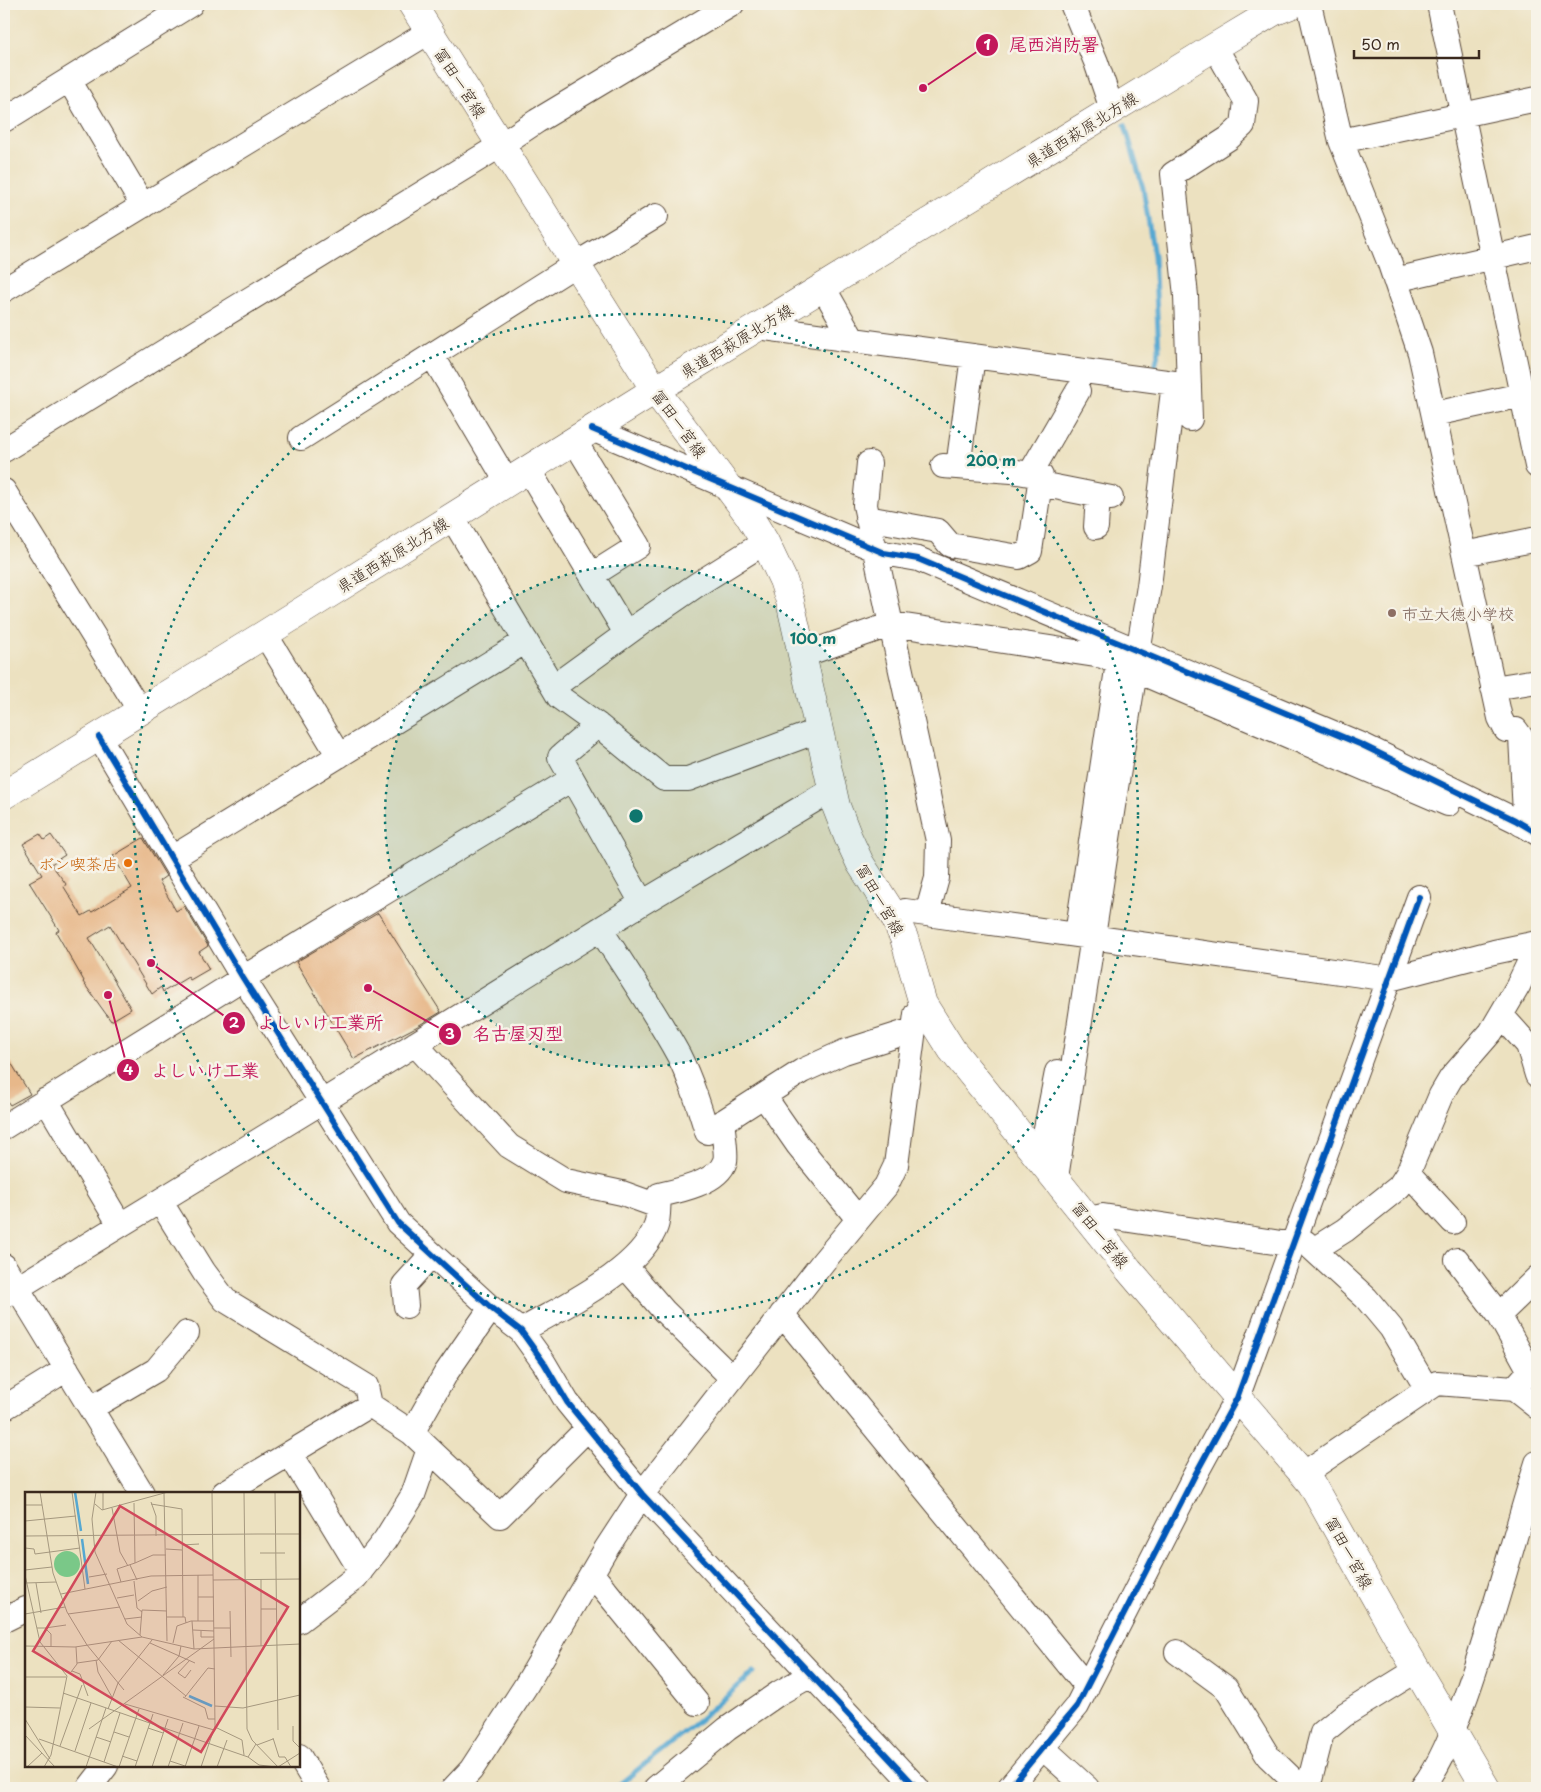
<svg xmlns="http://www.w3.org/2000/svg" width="1541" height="1792" viewBox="0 0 1541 1792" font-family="'Playpen Sans','Klee One',sans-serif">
<rect width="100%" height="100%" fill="#f7f3e8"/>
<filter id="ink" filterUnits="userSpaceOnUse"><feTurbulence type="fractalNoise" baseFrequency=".02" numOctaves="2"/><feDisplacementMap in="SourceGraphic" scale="10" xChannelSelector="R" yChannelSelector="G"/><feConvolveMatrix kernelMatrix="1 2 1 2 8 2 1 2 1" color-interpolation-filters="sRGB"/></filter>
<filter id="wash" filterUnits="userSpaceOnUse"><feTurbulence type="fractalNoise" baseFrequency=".0096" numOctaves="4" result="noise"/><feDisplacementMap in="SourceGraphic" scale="20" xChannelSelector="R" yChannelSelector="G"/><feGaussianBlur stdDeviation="1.12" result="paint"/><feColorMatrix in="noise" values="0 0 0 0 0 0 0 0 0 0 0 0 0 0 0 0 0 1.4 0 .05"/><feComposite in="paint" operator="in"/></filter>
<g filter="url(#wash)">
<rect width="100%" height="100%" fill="#ece1c0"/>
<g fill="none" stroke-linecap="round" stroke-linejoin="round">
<path stroke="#56a8d1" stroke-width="5" d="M1125 125 1143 188 1154 256 1159 350 1154 370
M615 1788 698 1721 754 1672"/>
</g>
<g id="blocks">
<path fill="#e7b88a" d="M40 834 44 840 51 835 65 855 51 864 66 884 64 887 82 916 91 911 92 912 132 888 113 856 143 838 166 876 159 881 176 911 184 906 208 946 199 952 209 969 190 980 188 977 163 992 161 987 152 994 110 925 89 938 131 1009 111 1021 83 982 84 981 56 932 59 930 29 882 42 875 23 844Z
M378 913 441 1012 416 1027 354 1059 296 962Z
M4 1051 30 1094 10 1105 4 1097Z"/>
</g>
</g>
<g filter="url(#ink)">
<use href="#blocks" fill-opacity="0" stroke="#564536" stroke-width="1"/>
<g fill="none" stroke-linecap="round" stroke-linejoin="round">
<defs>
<path id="minor" d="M1072 4 1096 62 1112 109
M1309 4 1341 141 1390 264 1420 353 1500 718 1506 730H1516L1521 737 1525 814 1521 824
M1439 4 1537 466
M69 80 143 206
M4 120 191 4
M1341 141 1537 99
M1395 280 1537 247
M823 287 853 340 1189 385
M4 290 429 32
M757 327 853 340
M432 355 507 482
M1434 414 1536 392
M1190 419 1186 296 1173 174 1229 138 1243 125 1246 101 1215 47
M592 429 884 553 918 559 1362 745 1515 820 1537 833
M301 438 576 264 656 216
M574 440 638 546 592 575
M4 450 501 145 537 121 732 4
M869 463 865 505 938 841 937 878 927 914
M958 467 973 356
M528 469 626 633
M1030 474 1078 391
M1040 484 1111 498
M4 491 140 711
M452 517 559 697 598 725 664 779H688L820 730
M867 518 938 531 950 545 1019 557 1030 551 1041 476 1012 471 943 466
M1096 527 1098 496
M1464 554 1537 539
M265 634 339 756
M803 655 892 624 1102 656 1448 804
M553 687 644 621 698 584 765 542
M1493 688 1537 681
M598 725 560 757 642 903
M99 737 243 978 398 1223 491 1308 521 1331 544 1363 567 1402 642 1494 917 1788
M172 858 526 641
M894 916 905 911 1390 979 1494 952 1537 943
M1078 928 1118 663
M600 929C627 971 655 1012 679 1056 691 1080 699 1106 707 1132L802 1071 844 1052 913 1030
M1501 1015 1528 1045 1537 1075
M415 1044 509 1146 566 1181 622 1193 658 1206
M764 1096 798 1145 858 1219
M46 1100 120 1225
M4 1127 243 978 572 779
M1040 1159 1057 1072
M1408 1173 1453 1222
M1056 1178 1113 806 1149 586 1174 383
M160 1201 204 1272 225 1300 366 1386 370 1405
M1088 1219 1103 1216 1281 1243 1305 1242 1366 1298 1391 1328 1427 1389
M1315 1249 1345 1230 1399 1187 1408 1173 1441 1095 1451 1078 1491 1032 1518 986 1537 946
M1457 1260 1499 1315
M4 1266 142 1493
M626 1267 664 1311 732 1378
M4 1296 322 1102 642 903 833 789
M406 1306 404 1285 432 1254
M782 1314 1087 1687
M521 1331C561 1307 639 1272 656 1226 659 1217 658 1205 659 1195 678 1191 718 1183 725 1161 727 1155 723 1130 722 1122
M1514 1389 1530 1371 1499 1315 1537 1278
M4 1408 67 1369
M91 1408 156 1370 187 1333
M412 1433 446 1373 491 1308
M290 1454 361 1571
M1303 1474 1437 1383 1514 1389 1537 1407
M224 1493 370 1405 412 1433 500 1516 588 1428
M592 1574 697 1703
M4 1620 26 1609
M299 1621 355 1578 385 1540 413 1495 429 1449
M1177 1652 1226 1688 1268 1756 1293 1780 1298 1788
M1043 1748 1087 1788
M299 1756 318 1788
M89 1788 106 1766
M454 1788 471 1770 525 1687 606 1549 642 1494 823 1262 886 1186 896 1165 916 1014 923 1004
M656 1788 727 1729 779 1693 811 1675
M1009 1788 1077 1706 1195 1475 1237 1398 1419 897
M1308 1788 1322 1733 1344 1715 1417 1670
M1422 1788C1443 1761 1454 1728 1466 1696 1493 1620 1513 1540 1537 1463"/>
<path id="major" d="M412 4 655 390 748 514 765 542 783 580 790 601 836 806 848 837 860 863 894 916 904 938 923 1004 952 1050 1129 1270 1311 1483 1401 1643 1486 1788
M4 795 265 634 655 390 1208 51 1273 12 1293 4"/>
</defs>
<use href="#minor" stroke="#564536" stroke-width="26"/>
<use href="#major" stroke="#564536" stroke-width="29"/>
<use href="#minor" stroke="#fff" stroke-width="24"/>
<use href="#major" stroke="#fff" stroke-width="28"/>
<defs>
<path id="cycleway" d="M592 429 884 553 918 559 1362 745 1515 820 1537 833
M99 737 243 978 398 1223 491 1308 521 1331 544 1363 567 1402 642 1494 917 1788
M1009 1788 1077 1706 1195 1475 1237 1398 1419 897"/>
</defs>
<use href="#cycleway" stroke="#f7f3e8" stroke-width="9"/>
<use href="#cycleway" stroke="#0057b8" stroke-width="6"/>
</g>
</g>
<circle cx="636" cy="816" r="251" fill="#0f766e" fill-opacity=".12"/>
<g fill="none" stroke="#0f766e" stroke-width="2.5" stroke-dasharray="2.5 5">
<circle cx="636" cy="816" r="251"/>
<circle cx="636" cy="816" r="502"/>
</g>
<circle fill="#8d6e63" stroke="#f7f3e8" stroke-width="2" cx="1392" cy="613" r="5"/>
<circle fill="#e8710a" stroke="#f7f3e8" stroke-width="2" cx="128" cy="863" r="5"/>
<g text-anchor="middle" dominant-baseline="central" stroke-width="5" stroke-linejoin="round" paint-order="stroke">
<g font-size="16" fill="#3b2a1e" stroke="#f7f3e8">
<text transform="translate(461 82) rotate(57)">冨田一宮線</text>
<text transform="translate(1081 129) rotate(-32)">県道西萩原北方線</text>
<text transform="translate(736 340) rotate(-31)">県道西萩原北方線</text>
<text transform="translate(680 423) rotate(54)">冨田一宮線</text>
<text transform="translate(392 554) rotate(-32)">県道西萩原北方線</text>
<text transform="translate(881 899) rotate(60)">冨田一宮線</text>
<text transform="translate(1101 1234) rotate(51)">冨田一宮線</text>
<text transform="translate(1350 1552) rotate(61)">冨田一宮線</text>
</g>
<g font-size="16" fill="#785e54" stroke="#f7f3e8" text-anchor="start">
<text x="1402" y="613">市立大徳小学校</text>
</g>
<g font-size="16" fill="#c56008" stroke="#f7f3e8" text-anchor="end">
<text x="118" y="863">ボン喫茶店</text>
</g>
</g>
<g transform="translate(25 1492)">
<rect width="275" height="275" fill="#ece1c0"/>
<path d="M29 72a13 13 0 1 1 26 0a13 13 0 1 1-26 0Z" fill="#7ac888"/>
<path fill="none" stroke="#56a8d1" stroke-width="2.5" d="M50 0 56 39M57 47 63 92M164 204 187 214"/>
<path fill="none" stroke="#a5987f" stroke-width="1" d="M15 0 28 81 42 120 62 153 99 198M47 0 60 97M71 0 67 27 70 60 102 132 117 145M78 0V18M219 0 222 237 227 248 253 275M250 0 253 238M139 1 142 149M126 10 131 24V44M70 12 77 18 143 0M126 12 157 17 158 125M0 13H17M87 16 95 60 103 74M0 29 51 24M233 42H275M0 44 233 42M157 53 174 52M0 56 9 57 10 62 55 56M141 57 157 58M235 61H260M110 71 128 63H141M105 73 112 88M0 78 27 75M0 83 15 150 42 184 26 263 19 275M173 83V129M64 85 82 82M236 87V154M188 88 275 87M109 89 112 116 117 120M96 90 92 77 110 71 109 11M1 91 31 90M11 91 16 121M36 102 126 84 188 83M173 105H189M92 106 109 103M113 109 127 99 142 95M236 117H252M205 119 206 165M0 122 40 115M43 122 95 115M142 125H160L161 131M100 127 117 125M167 129 169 157M12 136H20L26 142V154M20 136 41 133M189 136H205M168 138 189 139M176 139V145H189M115 143 117 118 142 119M93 148 161 204M125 151 170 171M148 151 152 134 166 129H189M0 154 50 155 117 145 169 157 275 152M71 168 73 180 88 207M165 168 153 181 160 186 166 178M52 171 73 168 87 149M47 179 55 182 63 204M46 180 52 172 51 155M138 183 154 164 156 154M0 185H41M38 201 223 265 234 273 251 275M158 205 180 216 183 227H190M160 205 183 176 190 177M100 212 189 238M190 214 218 216 275 203M0 215 35 216M83 217 93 191 127 148M0 227 25 267M268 234V249L275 256M190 235 217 248 219 263M123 236 138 241M64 237 189 147M89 240 104 245M0 243 30 275M71 245 86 250M248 246 254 265H260L266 275M14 247 93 275M232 253 248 247M35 254 57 193M50 259 66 211M97 264 112 269M223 265 231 252M145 269 160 274M79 270 95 221M2 275 17 261M61 275 81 216M94 275 114 217M110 275 128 222M127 275 143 227M143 275 158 231M160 275 174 234M176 275 190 234 187 0M192 275 202 248M253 275 275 261"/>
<path fill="#d1495b" fill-opacity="0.15" stroke="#d1495b" stroke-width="2.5" d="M95 14 263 115 176 260 8 159Z"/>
<rect width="275" height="275" fill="none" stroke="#3b2a1e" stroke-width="2.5"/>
</g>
<circle cx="636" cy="816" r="8" fill="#0f766e" stroke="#f7f3e8" stroke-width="2.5"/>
<g font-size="15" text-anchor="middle" font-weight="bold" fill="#0f766e" stroke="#f7f3e8" stroke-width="5" stroke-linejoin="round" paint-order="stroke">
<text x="991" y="466">200 m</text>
<text x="813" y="644">100 m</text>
</g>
<path fill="none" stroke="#c2185b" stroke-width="2" d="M923 88L987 45M151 963L234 1023M368 988L450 1034M108 995L128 1070"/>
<g fill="#c2185b" stroke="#f7f3e8" stroke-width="2">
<circle cx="923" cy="88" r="5"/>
<circle cx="151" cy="963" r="5"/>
<circle cx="368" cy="988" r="5"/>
<circle cx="108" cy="995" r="5"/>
<circle cx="987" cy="45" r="12"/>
<circle cx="234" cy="1023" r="12"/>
<circle cx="450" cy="1034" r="12"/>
<circle cx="128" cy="1070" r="12"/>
</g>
<g font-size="15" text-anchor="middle" font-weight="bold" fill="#fff">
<text x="987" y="50">1</text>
<text x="234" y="1028">2</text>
<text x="450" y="1039">3</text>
<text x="128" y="1075">4</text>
</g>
<g font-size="18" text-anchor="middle" font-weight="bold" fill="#c2185b" stroke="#f7f3e8" stroke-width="5" stroke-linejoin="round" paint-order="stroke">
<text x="1054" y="51">尾西消防署</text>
<text x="320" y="1029">よしいけ工業所</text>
<text x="518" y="1040">名古屋刃型</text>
<text x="205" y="1077">よしいけ工業</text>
</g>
<rect width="1541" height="1792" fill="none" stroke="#f7f3e8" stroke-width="20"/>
<path d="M1354 50v8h125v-8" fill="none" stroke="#3b2a1e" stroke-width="2.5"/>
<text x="1361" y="50" font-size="15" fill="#3b2a1e" stroke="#f7f3e8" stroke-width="4" paint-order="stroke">50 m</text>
</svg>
